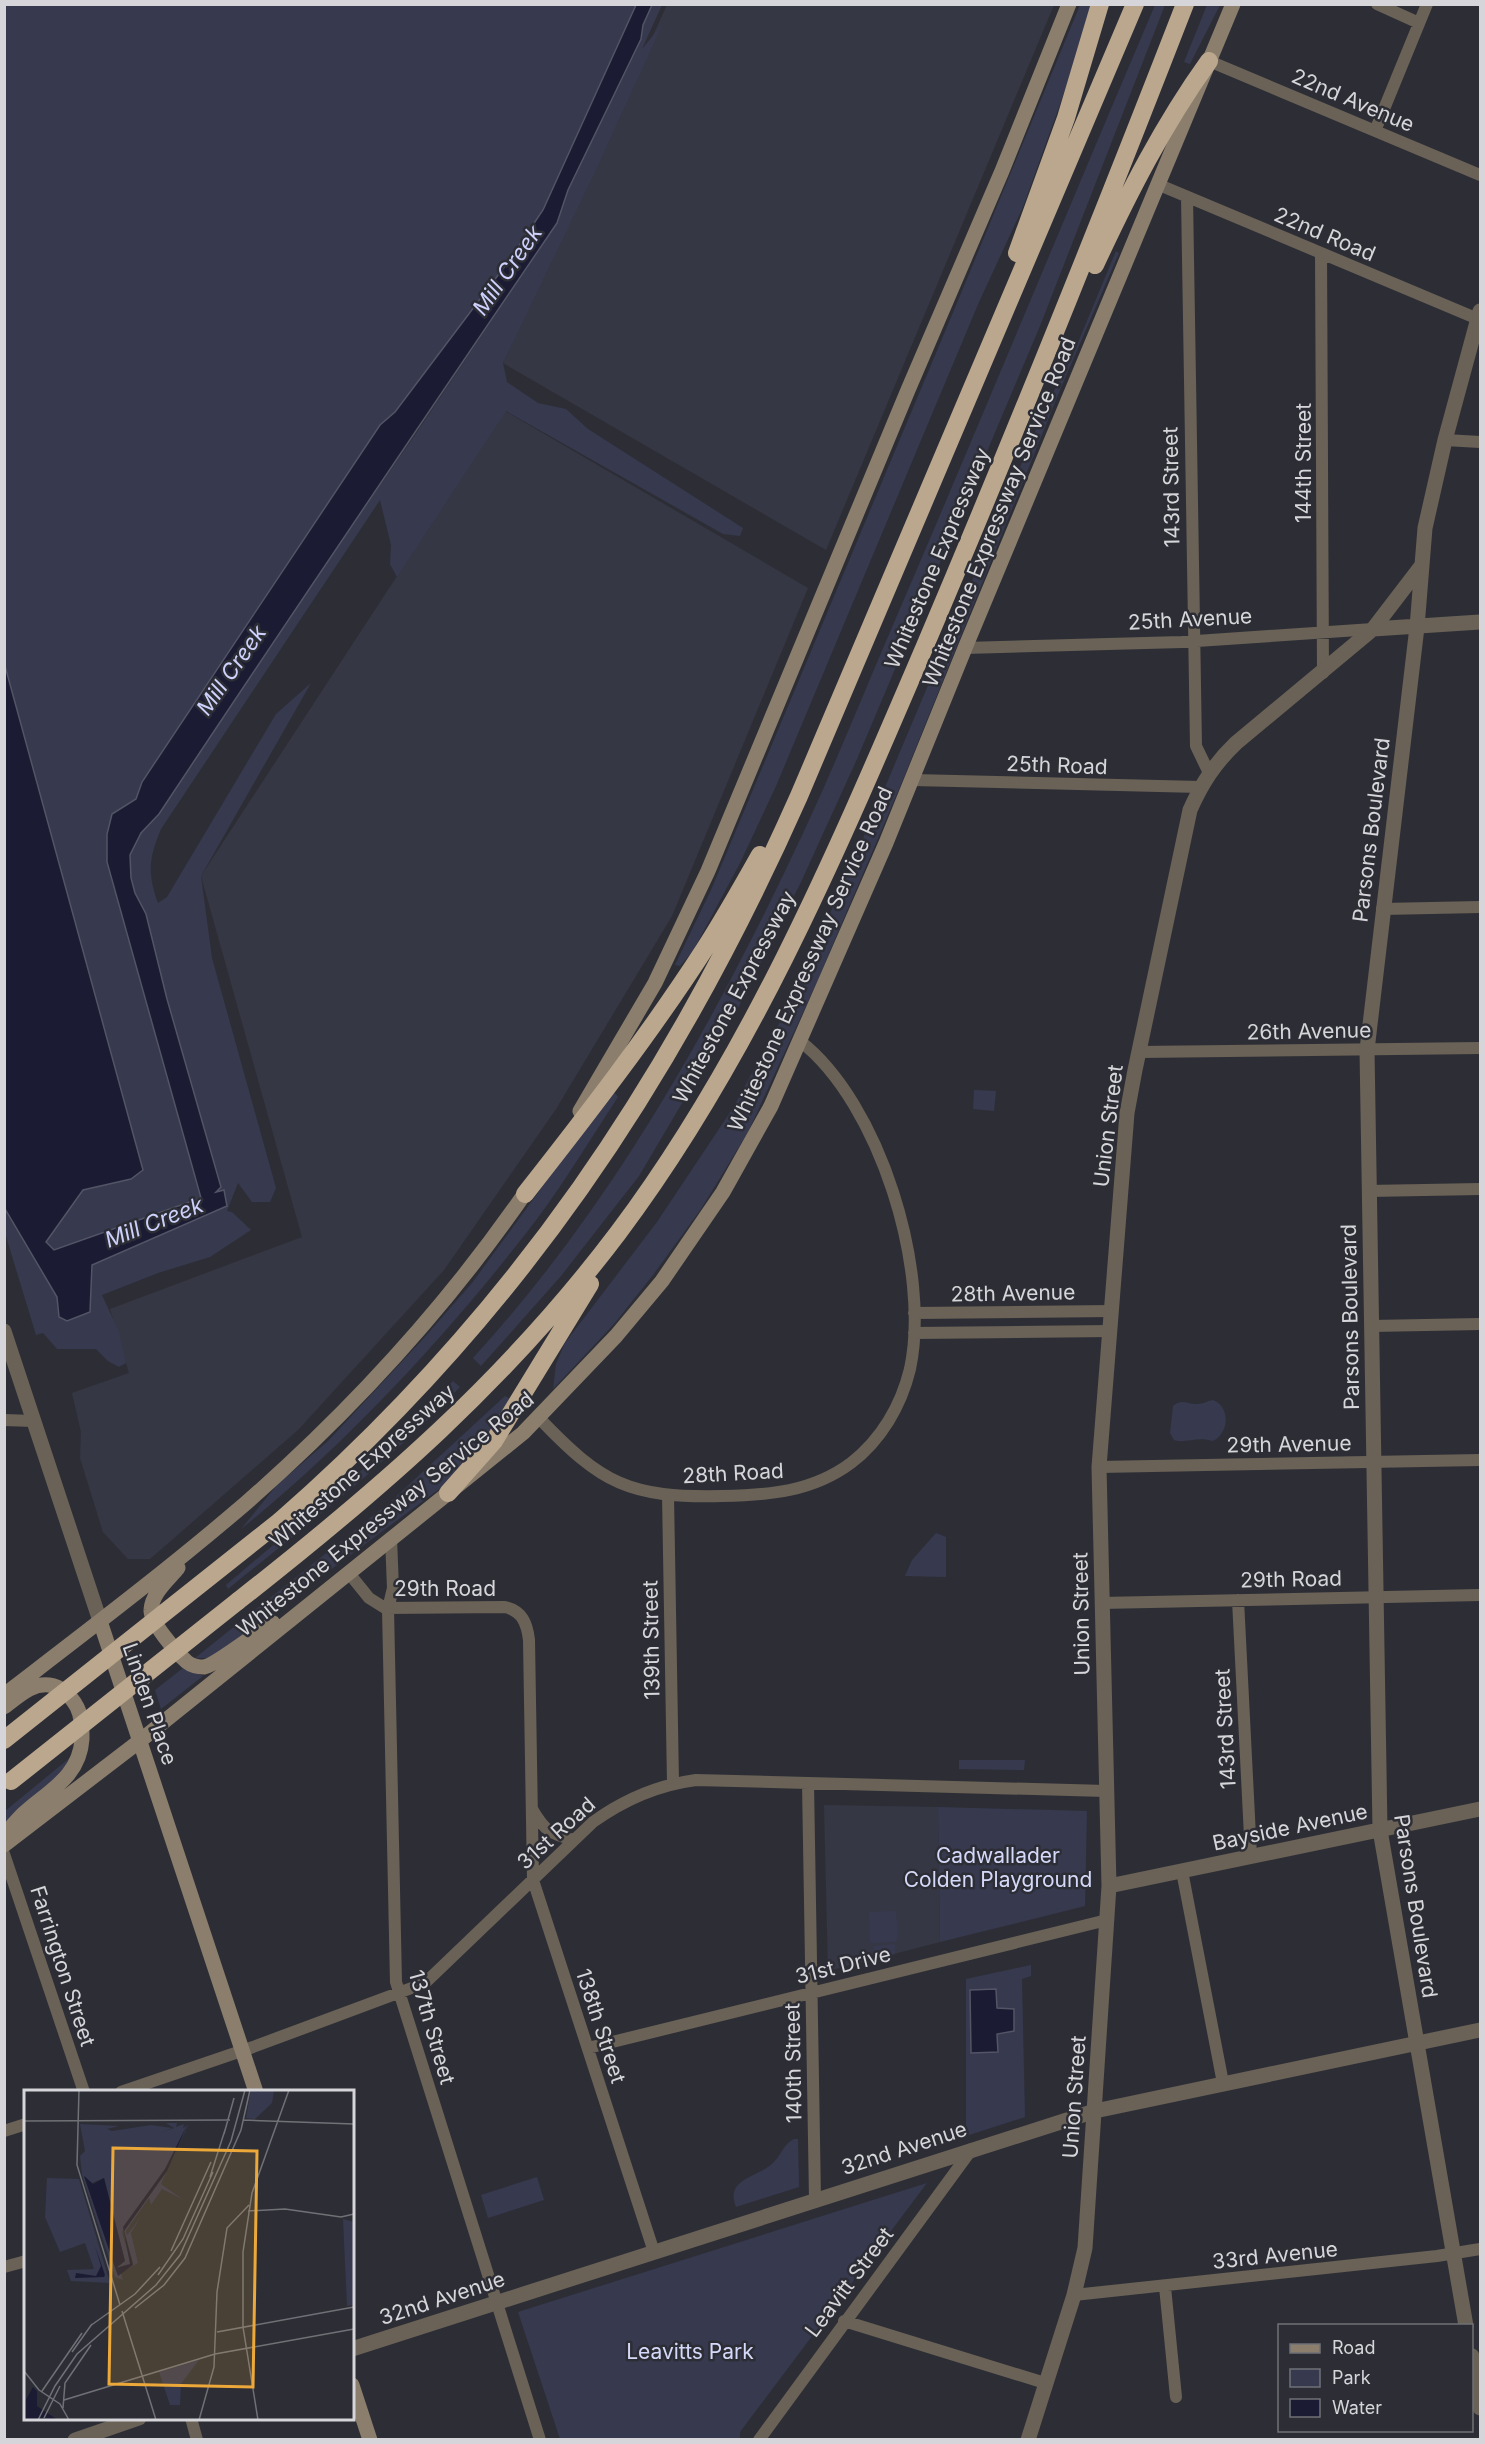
<svg xmlns="http://www.w3.org/2000/svg" width="1485" height="2444" viewBox="0 0 1485 2444" font-family="Inter,sans-serif">
<rect width="100%" height="100%" fill="#2d2e35"/>
<path fill="#363744" d="M667 5H1054L826 550 503 363Z
M505 411 808 588 672 916 556 1109 444 1270 298 1430 150 1559H128L103 1532 80 1458 81 1432 72 1393 129 1373 110 1309 302 1237 201 876Z
M824 1805 938 1807 940 1942 828 1971Z"/>
<path fill="#37394f" d="M4 5H636L543 210 508 262 395 412 380 425 142 782 136 799 112 814 107 862 201 1199 53 1250 46 1242 83 1190 131 1179 143 1169 5 666Z
M652 5H662L642 49 663 23 593 176 503 363 507 382 538 403 566 409 588 429 743 528 740 536 723 534 506 411 397 577 390 564 391 545 380 500 161 829C149 858 147 873 158 903L167 897 276 714 311 683 201 876 212 958 276 1188 270 1202H252L238 1183 227 1211 232 1212 251 1230 210 1257 158 1273 102 1295 119 1332 126 1363 119 1367 108 1361 96 1349H57L43 1333 36 1335 5 1233 4 1209 57 1297 59 1317 67 1321 90 1312 92 1265 227 1206 215 1193 221 1187 167 999 146 914 135 893 131 878 130 855 141 833 159 814 299 602 413 438 557 223 568 190 637 49 643 25Z
M1080 5H1091L1068 82 1023 207 979 302 776 786 740 863 693 951 680 966 675 965 711 890 957 303Z
M1155 5H1165L1040 326 857 759 801 882 737 1010 639 1176 561 1276 481 1366 473 1358C614 1204 717 1018 805 829 834 767 860 702 887 639 978 428 1065 216 1155 5Z
M1207 5H1220L1190 64 1184 62Z
M1116 251 1119 253 1060 390 902 782 816 984 748 1132 701 1209 653 1275 614 1324 553 1389 556 1364 565 1343 657 1222 733 1108 793 998 875 811 1045 408 1072 357Z
M974 1090 996 1091 994 1111 973 1109Z
M615 1093 618 1097C591 1138 566 1180 537 1219 453 1329 349 1442 241 1529L277 1485 328 1441 423 1339 472 1283 608 1097Z
M453 1381 460 1387C389 1462 308 1524 228 1589L226 1585 369 1464Z
M505 1396 512 1400 493 1435 450 1481 220 1652 209 1658H195L389 1503Z
M1213 1400C1231 1407 1229 1433 1213 1441 1197 1436 1184 1444 1174 1440L1170 1433 1173 1406C1183 1398 1187 1405 1198 1404 1203 1404 1207 1401 1213 1400Z
M936 1533 946 1537V1577L905 1576 912 1560Z
M183 1668 203 1676 161 1709 155 1690Z
M77 1752 57 1780 5 1824V1811Z
M959 1760H1025L1024 1770 959 1769Z
M938 1807 1087 1811 1085 1906 940 1942Z
M896 1911 898 1937 896 1942 870 1943 869 1912Z
M895 1944V1954L874 1959 873 1946Z
M1031 1965V1976L1022 1979 1025 2117 966 2136V1979Z
M794 2139H798L799 2187 736 2207C725 2179 756 2178 772 2164 781 2156 783 2144 794 2139Z
M537 2177 544 2200 488 2218 481 2195Z
M927 2183 740 2432V2439H560L518 2312Z"/>
<path fill="#1b1c33" stroke="#535465" stroke-width="1.5" d="M636 5H652L643 25 641 39 568 190 557 223C423 420 290 616 159 814L141 833 130 855 131 878 135 893 146 914 167 999 221 1187 216 1192 224 1190 227 1206 92 1265 90 1312 67 1321 59 1317 57 1297 5 1209V666L143 1170 131 1179 83 1190 46 1242 54 1250 201 1198 107 862V834L112 814 136 799 142 782 380 425 395 412 508 262 543 210Z
M996 1989 997 2008 1014 2009V2031L997 2034 998 2052 971 2053 970 1990Z"/>
<g fill="none" stroke-linecap="round" stroke-linejoin="round">
<path stroke="#6a6257" stroke-width="12" d="M1377 4 1419 23
M1209 61 1480 175
M1375 131 1427 4
M1157 184 1478 319
M1187 197 1196 746 1209 773
M1321 253 1323 673
M1445 440 1480 442
M965 648 1182 642 1373 629
M913 780 1200 787
M1382 909 1480 907
M1139 1052 1480 1048
M1368 1191 1480 1189
M914 1313 1112 1311
M1371 1326 1480 1324
M914 1333 1111 1331
M539 1418C602 1484 629 1498 722 1496 769 1495 812 1492 851 1463 881 1440 901 1406 910 1369 931 1271 880 1103 800 1041
M4 1420 34 1421
M1099 1467 1480 1460
M668 1495 673 1783
M391 1538 393 1588 388 1609 396 1982 540 2440
M348 1572 369 1598 385 1608 505 1607C522 1611 527 1623 529 1640L533 1880 654 2252
M1238 1600 1251 1856
M1101 1603 1480 1595
M808 1783 815 2199
M532 1809C545 1831 550 1834 574 1840
M4 1854 84 2092
M1182 1871 1223 2083
M588 2048 1107 1920
M121 2092 253 2047 425 1983 593 1822C625 1799 657 1785 696 1780L1106 1791
M4 2131 26 2124
M4 2267 26 2261
M1165 2287 1176 2397
M1074 2295 1437 2256 1480 2249
M844 2321 1045 2383
M191 2418 197 2440
M759 2440 972 2149"/>
<path stroke="#6a6257" stroke-width="15" d="M1373 629 1480 622
M4 1331 100 1621
M1109 1886 1480 1809
M1466 2326 1380 1830 1367 1050 1417 627 1425 528 1445 440 1480 311
M352 2349 1095 2111 1480 2030
M1472 2356 1480 2408
M75 2440 139 2418
M1028 2440 1074 2295 1085 2248 1109 1886 1099 1467 1127 1113 1135 1070 1190 810C1202 783 1215 763 1236 743L1373 629 1422 565"/>
<path stroke="#8b7e6d" stroke-width="15" d="M580 1111 655 983 708 871 908 390 1002 171 1069 4
M178 1568C168 1580 152 1593 151 1610 150 1622 177 1653 187 1662 192 1666 198 1667 204 1667 216 1665 258 1631 273 1623
M100 1621 256 2092
M4 1695C86 1632 168 1570 246 1503 352 1410 450 1303 530 1186
M4 1707C18 1697 31 1683 49 1685 62 1687 71 1696 77 1707 82 1717 82 1728 82 1739 79 1789 25 1798 4 1838
M4 1845 141 1740 523 1433 616 1336 662 1281 723 1192 771 1106 886 843 965 648 1233 4
M352 2385 370 2440"/>
<path stroke="#bba78d" stroke-width="18" d="M1017 253 1066 118 1100 4
M1095 265C1128 194 1163 125 1209 61
M525 1194C587 1115 649 1035 704 950 724 919 742 887 760 855
M448 1493 494 1441 590 1284
M280 1521C515 1316 673 1080 799 796L1135 4
M238 1601C381 1489 507 1380 618 1233 751 1056 838 849 925 646 1015 434 1101 220 1185 4"/>
<path stroke="#bba78d" stroke-width="18" d="M4 1740 280 1521
M11 1781 238 1601"/>
</g>
<g text-anchor="middle" dominant-baseline="central" stroke-width="5" stroke-linejoin="round" paint-order="stroke">
<g font-size="21" fill="#d5d5da" stroke="#2d2e35">
<text transform="translate(1353 100) rotate(23)">22nd Avenue</text>
<text transform="translate(1325 234) rotate(23)">22nd Road</text>
<text transform="translate(1303 463) rotate(-90)">144th Street</text>
<text transform="translate(1171 487) rotate(-91)">143rd Street</text>
<text transform="translate(999 512) rotate(-68)">Whitestone Expressway Service Road</text>
<text transform="translate(937 558) rotate(-67)">Whitestone Expressway</text>
<text transform="translate(1190 619) rotate(-3)">25th Avenue</text>
<text transform="translate(1057 765) rotate(2)">25th Road</text>
<text transform="translate(1371 830) rotate(-83)">Parsons Boulevard</text>
<text transform="translate(810 959) rotate(-66)">Whitestone Expressway Service Road</text>
<text transform="translate(734 997) rotate(-62)">Whitestone Expressway</text>
<text transform="translate(1309 1031) rotate(-1)">26th Avenue</text>
<text transform="translate(1108 1126) rotate(-83)">Union Street</text>
<text transform="translate(1013 1293) rotate(-1)">28th Avenue</text>
<text transform="translate(1350 1317) rotate(-91)">Parsons Boulevard</text>
<text transform="translate(1289 1444) rotate(-1)">29th Avenue</text>
<text transform="translate(362 1466) rotate(-41)">Whitestone Expressway</text>
<text transform="translate(733 1473) rotate(-3)">28th Road</text>
<text transform="translate(385 1514) rotate(-39)">Whitestone Expressway Service Road</text>
<text transform="translate(1291 1579) rotate(-1)">29th Road</text>
<text x="445" y="1588">29th Road</text>
<text transform="translate(1081 1614) rotate(-91)">Union Street</text>
<text transform="translate(651 1640) rotate(-91)">139th Street</text>
<text transform="translate(150 1704) rotate(71)">Linden Place</text>
<text transform="translate(1225 1729) rotate(-93)">143rd Street</text>
<text transform="translate(1290 1827) rotate(-12)">Bayside Avenue</text>
<text transform="translate(556 1833) rotate(-42)">31st Road</text>
<text transform="translate(1416 1906) rotate(81)">Parsons Boulevard</text>
<text transform="translate(843 1965) rotate(-14)">31st Drive</text>
<text transform="translate(63 1966) rotate(72)">Farrington Street</text>
<text transform="translate(601 2026) rotate(72)">138th Street</text>
<text transform="translate(432 2027) rotate(74)">137th Street</text>
<text transform="translate(793 2063) rotate(-91)">140th Street</text>
<text transform="translate(1074 2097) rotate(-86)">Union Street</text>
<text transform="translate(904 2148) rotate(-18)">32nd Avenue</text>
<text transform="translate(1275 2255) rotate(-6)">33rd Avenue</text>
<text transform="translate(849 2282) rotate(-53)">Leavitt Street</text>
<text transform="translate(442 2298) rotate(-18)">32nd Avenue</text>
</g>
<g font-size="21" fill="#d5d9f9" stroke="#2d2e35">
<text x="998" y="1855">Cadwallader<tspan x="998" dy="24">Colden Playground</tspan></text>
<text x="690" y="2351">Leavitts Park</text>
</g>
<g font-size="22" font-style="italic" fill="#cdd1fb" stroke="#2d2e35">
<text transform="translate(507 270) rotate(-55)">Mill Creek</text>
<text transform="translate(231 670) rotate(-55)">Mill Creek</text>
<text transform="translate(154 1222) rotate(-21)">Mill Creek</text>
</g>
</g>
<g transform="translate(24 2090)">
<rect width="330" height="330" fill="#2d2e35"/>
<path d="M227 0H250L248 13 231 29 222 28ZM142 33H153L152 37 160 34 159 38 164 35 137 94 160 110 138 99 127 115 125 108 102 141 103 145 118 125 107 143 114 173 97 183 99 190 91 187 58 85 56 66 61 61 56 34 95 36 83 39 88 41 127 35 148 38 138 42 150 38ZM160 43 143 81 100 141 109 173 108 174 96 180V185L93 183 60 86 68 93 80 88 101 171 92 178 107 174 98 142 141 79ZM23 88 55 89 86 193 47 191 43 180 70 179 61 153 36 162 21 127ZM319 129 330 132V215L323 216ZM175 270 157 294 156 315H146L135 282Z" fill="#37394f" fill-rule="evenodd"/>
<path d="M163 35 143 81 100 141 109 175 94 186 60 86 69 94 80 88 101 171 92 178 106 174 99 137 141 79ZM71 156 81 185 80 187 51 188 52 183 72 186 77 176ZM9 297 13 301V316L34 330H0V313Z" fill="#1b1c33"/>
<path fill="none" stroke="#707177" stroke-width="1.5" d="M55 0 53 75 96 215M219 30 330 34M0 31 206 30M200 44 210 8M186 87 201 40M224 121 261 119 317 127 330 124M147 161 187 72M134 185 159 149 189 82M111 218 140 195 161 168 217 40 226 0M98 221 132 330M66 236 111 204 136 177M193 242 330 217M48 262 68 234M0 281 15 300 36 314 45 330M18 301 58 243M40 310 191 264 330 239M39 318 41 293 67 255M20 328 36 296M14 330 31 296 53 264 132 195 156 165 207 51 221 0M175 330 190 277 193 202 203 138 225 115M234 330 219 237V162L228 103 265 0"/>
<path fill="#eca93a" fill-opacity="0.15" stroke="#eca93a" stroke-width="3" d="M89 58 233 61 229 297 85 294Z"/>
<rect width="330" height="330" fill="none" stroke="#d5d5da" stroke-width="3"/>
</g>
<rect width="1485" height="2444" fill="none" stroke="#d5d5da" stroke-width="12"/>
<rect x="1278" y="2324" width="195" height="108" fill="#2d2e35" stroke="#707177" stroke-width="1.5"/>
<rect x="1290" y="2344" width="30" height="9" fill="#8b7e6d" stroke="#707177" stroke-width="1.5"/>
<text x="1332" y="2354" font-size="18" fill="#d5d5da">Road</text>
<rect x="1290" y="2369" width="30" height="18" fill="#37394f" stroke="#707177" stroke-width="1.5"/>
<text x="1332" y="2384" font-size="18" fill="#d5d5da">Park</text>
<rect x="1290" y="2399" width="30" height="18" fill="#1b1c33" stroke="#707177" stroke-width="1.5"/>
<text x="1332" y="2414" font-size="18" fill="#d5d5da">Water</text>
</svg>
